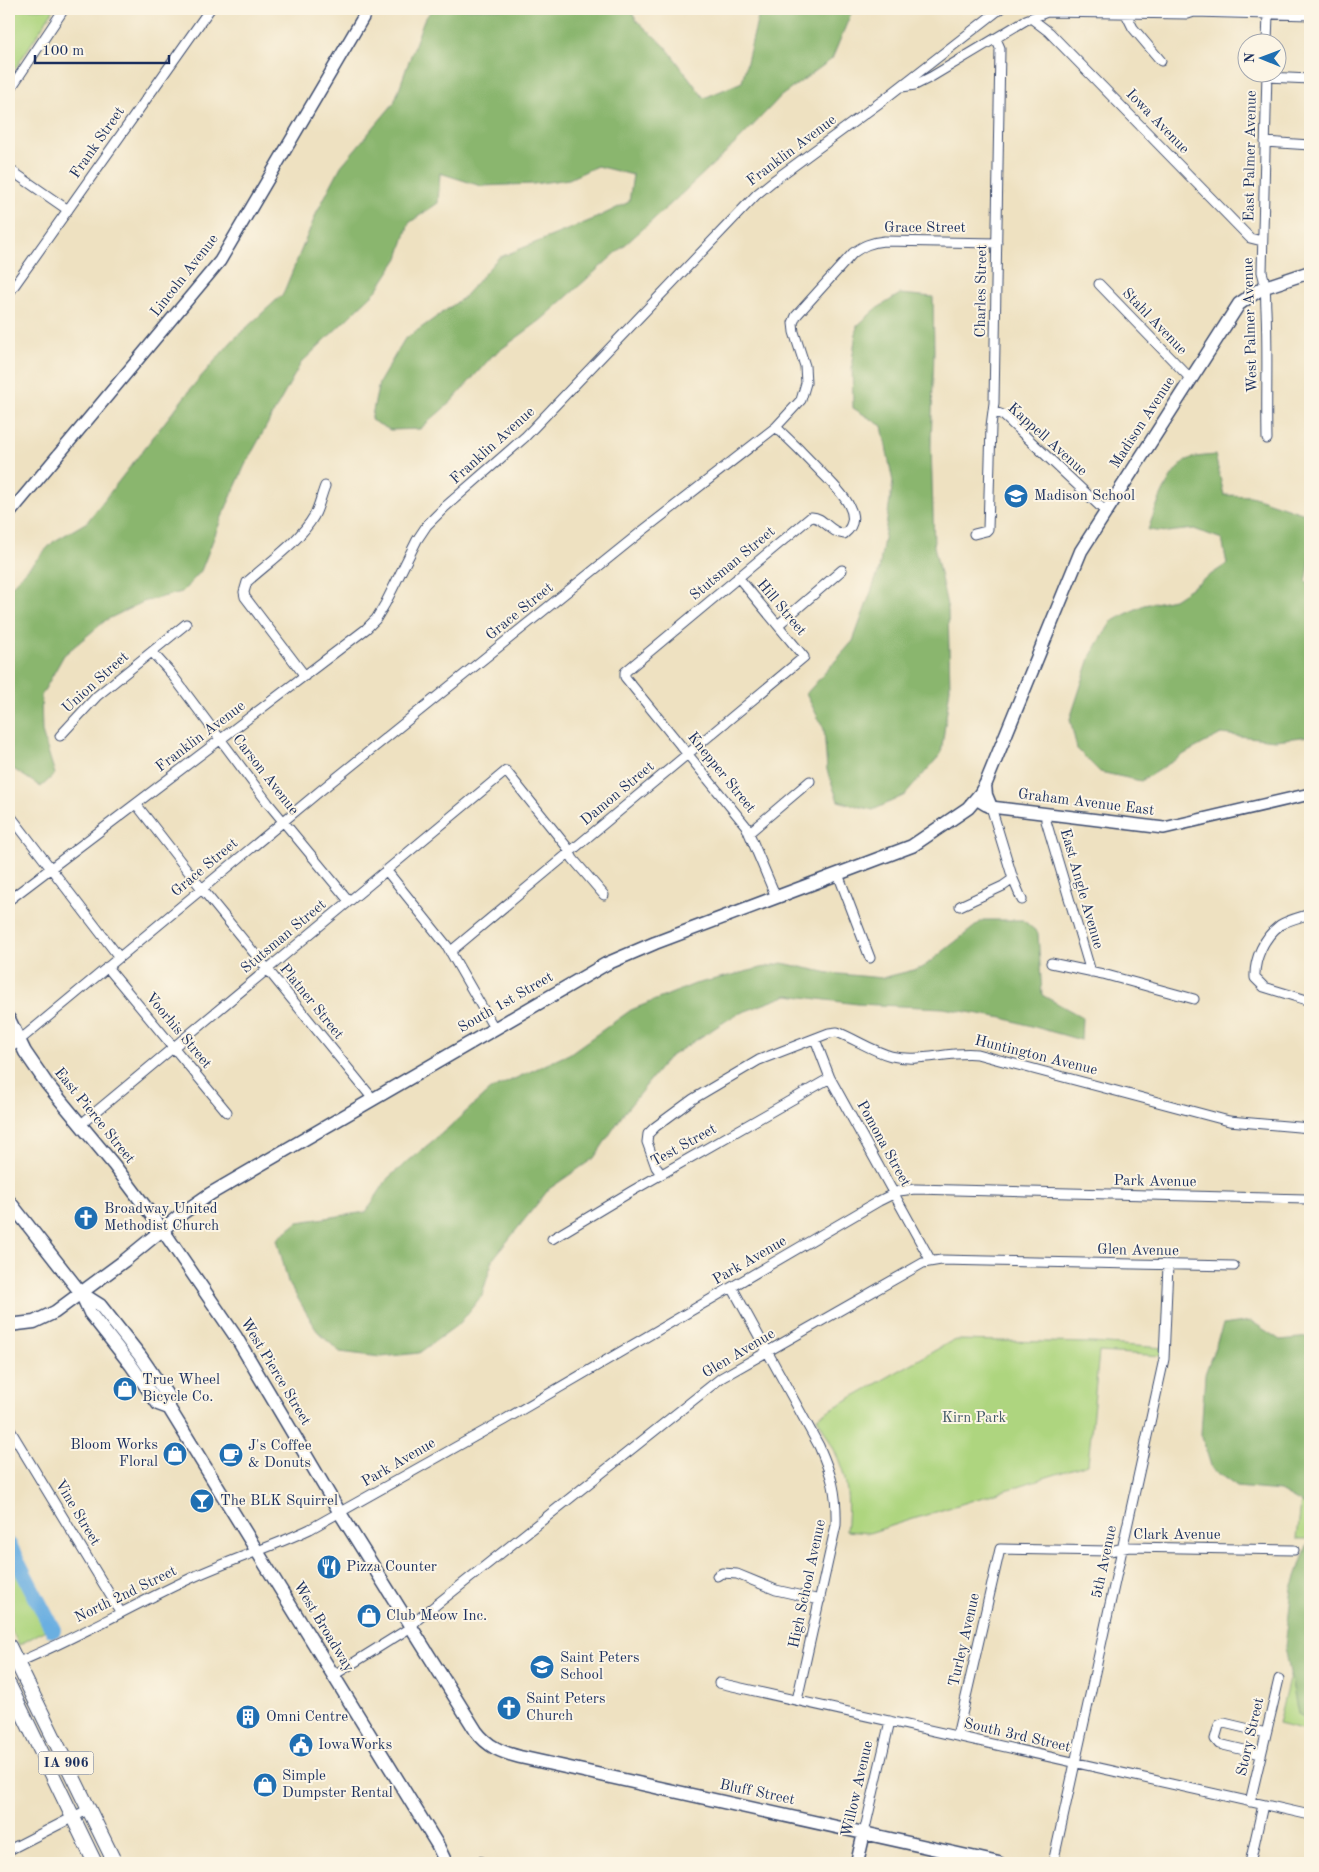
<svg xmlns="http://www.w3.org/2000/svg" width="1319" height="1872" viewBox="0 0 1319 1872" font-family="'Old Standard TT',serif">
<rect width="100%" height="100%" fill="#fcf5e5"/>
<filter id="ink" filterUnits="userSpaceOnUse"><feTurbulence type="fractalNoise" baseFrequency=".02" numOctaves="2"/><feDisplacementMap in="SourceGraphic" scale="10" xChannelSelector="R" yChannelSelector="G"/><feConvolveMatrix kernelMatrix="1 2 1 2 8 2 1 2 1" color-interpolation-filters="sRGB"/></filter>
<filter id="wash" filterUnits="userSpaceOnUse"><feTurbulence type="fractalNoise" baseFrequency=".0096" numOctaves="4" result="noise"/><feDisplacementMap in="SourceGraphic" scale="20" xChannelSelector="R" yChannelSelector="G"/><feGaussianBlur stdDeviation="1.12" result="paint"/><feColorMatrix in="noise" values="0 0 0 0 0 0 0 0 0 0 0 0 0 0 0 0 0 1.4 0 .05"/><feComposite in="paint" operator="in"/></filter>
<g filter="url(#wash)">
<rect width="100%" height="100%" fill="#eee1c1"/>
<path fill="#aed57f" stroke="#64826e" d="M9 9H54L9 78Z
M957 1340 1092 1343 1165 1348 1164 1356 1099 1352 1088 1464 869 1533 846 1531C852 1479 841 1462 817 1417L950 1342Z
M1310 1420V1539H1297Z
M9 1540 56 1624 19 1645 9 1625Z
M1310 1594V1732L1278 1724Z"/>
<path fill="#8ab66e" stroke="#527266" d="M432 9H630L636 20 666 47 704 98 742 82 760 9H851L852 11 832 59 781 96 741 138 674 201 541 320 492 356 452 401 420 429 390 430 371 420 379 383 404 340 463 298 498 258 594 219 629 202 633 175 597 166 569 179 533 184 481 186 440 173 438 203 409 223 398 258 377 290 301 363 245 465 222 517 201 571 182 592 143 602 106 620 64 655 41 696 42 732 55 774 41 787 12 768 9 758V589L53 542 87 522 193 386 232 341 283 294 317 212 341 166 394 103 423 22Z
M900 294 933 297 934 351 931 446 934 546 948 610 950 688 941 754 905 795 873 810 838 801 827 770 824 729 806 694 853 641 879 570 893 482 882 426 853 408 852 361 857 326 876 309Z
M1215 455 1224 495 1251 496 1305 514C1311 537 1312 558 1306 581L1310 584V736L1275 740 1221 734 1186 753 1141 781 1100 772 1077 749 1070 719 1091 655 1112 621 1144 605 1174 599 1227 564 1222 539 1194 529 1167 532 1148 530C1155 510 1170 465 1192 458 1199 456 1208 456 1215 455Z
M983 920H1023L1038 933 1042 995 1082 1017 1081 1040 1003 1018 943 1008 857 1004 788 995 735 1015 668 1058 624 1113 594 1158 549 1189 493 1259 482 1295 460 1323 419 1353 381 1357 340 1352 318 1332 288 1282 277 1239 298 1222 366 1212 388 1178 447 1129 490 1090 569 1054 631 1010 695 984 782 963 829 973 882 978 922 968Z
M1251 1321 1280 1340 1310 1337V1508L1280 1491 1237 1487 1212 1469 1201 1434 1205 1374 1223 1325Z
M1310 1537V1720L1298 1714 1285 1647 1292 1588Z"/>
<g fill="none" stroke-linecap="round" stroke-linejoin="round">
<path stroke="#6bafe1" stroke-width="16" d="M9 1545 53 1630"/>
</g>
</g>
<g filter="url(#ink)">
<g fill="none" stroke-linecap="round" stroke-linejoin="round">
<defs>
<path id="minor" d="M1191 9 1194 12 1310 15
M1126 14 1133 28 1161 61
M1032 19 1049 32 1250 238 1262 241
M1267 42 1268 14
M1267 72 1262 272C1267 287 1265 295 1266 310 1268 353 1266 396 1267 439
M1267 77 1310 79
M902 87 915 85 931 77 1026 20 1047 12 1188 14 1194 12
M9 91 64 9
M1265 142 1310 145
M9 169 68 210
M1099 284 1190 378
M9 293 210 9
M993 411 1003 415 1105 511
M974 534 986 531 988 529 991 426 994 403 1000 48 996 39
M778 625 842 570
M152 652 170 672 268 803 349 901
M305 676 245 597 244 592 247 582C268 563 300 541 314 516 319 507 321 496 325 486
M60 736 97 696 186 624
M136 804 202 889 373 1099
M991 807 1013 879 1022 900
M9 814 119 957
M1046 814V821L1091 972
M750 832 810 781
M386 870 447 946 494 1028
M838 874 870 958
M776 897 746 826 638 693 625 677V672L811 517C823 516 830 533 844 534 869 515 833 485 820 471 806 456 791 441 776 427
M9 900 366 629 376 619 385 604 417 540 427 525 445 507 525 437 757 194 773 181 882 101 1000 9
M960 906 1003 886 1013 879
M1310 914C1301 917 1288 920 1280 925 1264 937 1254 959 1255 978L1264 987 1310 1001
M450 952 804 657 738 577
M1051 963 1103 974 1194 999
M107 967 227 1112
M815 1039 830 1078 931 1261
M9 1049 320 791 641 532 776 427 801 400 806 383 805 366 794 332 793 323 796 316 853 253C863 246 871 242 884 241L997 243
M80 1125 506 771 567 847 573 859 604 895
M661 1174 656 1167 647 1142 648 1134 655 1127 693 1099 759 1060 829 1033 837 1032C855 1039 872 1051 891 1056 919 1063 948 1051 977 1054L1229 1121 1310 1128
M552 1239 632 1191 830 1078
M732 1287 819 1446C832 1476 837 1492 836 1525L797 1700
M9 1428 121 1613
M717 1576 722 1573 737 1574 776 1590 820 1600
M9 1666C70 1642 127 1608 187 1580 227 1561 270 1548 310 1529L504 1420 879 1201 899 1191 915 1189 1307 1199
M334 1675 408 1629 417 1620 721 1378 923 1263 941 1260 1234 1266
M719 1683 1310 1815
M957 1736 1000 1549 1110 1551 1129 1547 1294 1550
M1261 1754 1219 1744 1215 1739 1219 1725 1224 1723 1266 1733
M1250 1802 1279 1679
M864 1833 890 1721
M9 1850 89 1809
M1053 1863 1164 1359 1168 1265
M1250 1863 1263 1805"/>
<path id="tertiary" d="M9 514 220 261 368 9
M976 799 986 805 991 807 1164 828 1310 794
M479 1863H481"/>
<path id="secondary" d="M985 785 986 795 991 807
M9 1019 25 1052 47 1084 114 1165 162 1229 236 1337 340 1513 476 1731C488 1747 501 1752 520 1757L999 1863
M9 1201 81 1293 90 1313 131 1365 158 1404 169 1408
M81 1293 100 1305 141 1357 169 1398V1408L437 1844 446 1863
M9 1325 34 1322 55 1312 124 1261 184 1212 210 1194 606 964 655 943 912 846 968 808 980 794 986 783 1081 551 1239 304 1262 288 1310 272
M857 1863 864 1833"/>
<path id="primary" d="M9 1646 115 1863
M9 1685 95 1863"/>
</defs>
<use href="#minor" stroke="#3b4a6d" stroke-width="11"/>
<use href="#tertiary" stroke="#3b4a6d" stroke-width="14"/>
<use href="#secondary" stroke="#3b4a6d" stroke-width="15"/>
<use href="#primary" stroke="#3b4a6d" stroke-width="16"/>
<use href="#minor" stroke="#fff" stroke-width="9"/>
<use href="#tertiary" stroke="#fff" stroke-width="11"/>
<use href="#secondary" stroke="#fff" stroke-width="12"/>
<use href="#primary" stroke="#fff" stroke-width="14"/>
</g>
</g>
<defs>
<symbol id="school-disc" viewBox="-11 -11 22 22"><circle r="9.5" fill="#1f6fb2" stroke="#fcf5e5"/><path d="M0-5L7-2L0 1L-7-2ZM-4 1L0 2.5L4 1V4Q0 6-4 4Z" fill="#fff"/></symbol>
<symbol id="church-disc" viewBox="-11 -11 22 22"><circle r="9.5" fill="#1f6fb2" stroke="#fcf5e5"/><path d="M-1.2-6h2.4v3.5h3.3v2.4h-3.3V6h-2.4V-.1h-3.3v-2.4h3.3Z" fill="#fff"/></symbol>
<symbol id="shop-disc" viewBox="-11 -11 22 22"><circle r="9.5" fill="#1f6fb2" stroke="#fcf5e5"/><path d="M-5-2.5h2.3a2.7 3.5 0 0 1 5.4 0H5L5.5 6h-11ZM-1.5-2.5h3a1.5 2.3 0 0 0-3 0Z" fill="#fff"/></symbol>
<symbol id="cafe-disc" viewBox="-11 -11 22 22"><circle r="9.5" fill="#1f6fb2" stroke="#fcf5e5"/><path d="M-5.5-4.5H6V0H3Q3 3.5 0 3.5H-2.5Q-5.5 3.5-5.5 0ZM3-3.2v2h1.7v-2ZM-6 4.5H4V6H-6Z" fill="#fff"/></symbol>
<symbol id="bar-disc" viewBox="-11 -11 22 22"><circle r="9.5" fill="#1f6fb2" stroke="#fcf5e5"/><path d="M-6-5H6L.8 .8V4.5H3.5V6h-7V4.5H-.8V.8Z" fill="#fff"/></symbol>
<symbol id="restaurant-disc" viewBox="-11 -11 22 22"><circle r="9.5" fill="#1f6fb2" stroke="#fcf5e5"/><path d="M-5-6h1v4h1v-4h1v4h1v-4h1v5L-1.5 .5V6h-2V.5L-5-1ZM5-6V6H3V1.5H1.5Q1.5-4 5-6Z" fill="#fff"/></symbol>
<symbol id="building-disc" viewBox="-11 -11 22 22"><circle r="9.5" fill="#1f6fb2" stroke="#fcf5e5"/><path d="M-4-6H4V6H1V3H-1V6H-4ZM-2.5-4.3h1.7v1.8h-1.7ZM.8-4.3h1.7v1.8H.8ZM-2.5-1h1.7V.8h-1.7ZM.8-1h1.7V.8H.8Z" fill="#fff"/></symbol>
<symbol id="civic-disc" viewBox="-11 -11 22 22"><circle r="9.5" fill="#1f6fb2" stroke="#fcf5e5"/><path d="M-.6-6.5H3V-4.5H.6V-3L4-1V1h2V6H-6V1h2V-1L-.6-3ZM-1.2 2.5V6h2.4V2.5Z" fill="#fff"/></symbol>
</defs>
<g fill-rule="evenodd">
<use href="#school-disc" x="1002" y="482" width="28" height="28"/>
<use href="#church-disc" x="72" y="1204" width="28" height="28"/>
<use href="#shop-disc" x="111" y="1375" width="28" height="28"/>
<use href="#shop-disc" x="161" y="1440" width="28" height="28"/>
<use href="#cafe-disc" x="217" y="1441" width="28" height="28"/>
<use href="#bar-disc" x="188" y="1487" width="28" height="28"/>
<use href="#restaurant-disc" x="315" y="1553" width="28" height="28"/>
<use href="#shop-disc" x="355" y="1602" width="28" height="28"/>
<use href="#school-disc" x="528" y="1653" width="28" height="28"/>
<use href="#church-disc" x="495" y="1694" width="28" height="28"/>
<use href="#building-disc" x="234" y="1703" width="28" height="28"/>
<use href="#civic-disc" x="287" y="1731" width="28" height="28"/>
<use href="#shop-disc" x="251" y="1771" width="28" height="28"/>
</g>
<g text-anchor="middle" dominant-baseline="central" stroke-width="4" stroke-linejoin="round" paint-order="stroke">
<rect fill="#fcf5e5" stroke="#5e6a86" stroke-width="1" x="38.5" y="1751.5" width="55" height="23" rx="4"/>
<g font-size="14" font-weight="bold" fill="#1b2f5e">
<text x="66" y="1763">IA 906</text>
</g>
<g font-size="15" fill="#1b2f5e" stroke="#fcf5e5">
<text transform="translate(1157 122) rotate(46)">Iowa Avenue</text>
<text transform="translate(98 143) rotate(-55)">Frank Street</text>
<text transform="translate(792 151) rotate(-37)">Franklin Avenue</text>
<text transform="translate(1251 156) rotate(-89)">East Palmer Avenue</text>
<text x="925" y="228">Grace Street</text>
<text transform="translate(185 276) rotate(-52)">Lincoln Avenue</text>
<text transform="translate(982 291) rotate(-89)">Charles Street</text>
<text transform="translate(1154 322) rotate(46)">Stahl Avenue</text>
<text transform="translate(1251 325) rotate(-92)">West Palmer Avenue</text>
<text transform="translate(1143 423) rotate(-57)">Madison Avenue</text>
<text transform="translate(1047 440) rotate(42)">Kappell Avenue</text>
<text transform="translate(493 446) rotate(-42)">Franklin Avenue</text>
<text transform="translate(733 564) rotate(-40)">Stutsman Street</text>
<text transform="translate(781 608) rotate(50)">Hill Street</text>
<text transform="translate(520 612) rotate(-39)">Grace Street</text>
<text transform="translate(96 683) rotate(-42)">Union Street</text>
<text transform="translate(201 737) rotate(-37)">Franklin Avenue</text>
<text transform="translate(721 773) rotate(51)">Knepper Street</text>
<text transform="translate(265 775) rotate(52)">Carson Avenue</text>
<text transform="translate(618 794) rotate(-40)">Damon Street</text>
<text transform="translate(1086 803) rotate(7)">Graham Avenue East</text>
<text transform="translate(205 868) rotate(-40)">Grace Street</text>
<text transform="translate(1081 889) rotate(74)">East Angle Avenue</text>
<text transform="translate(284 937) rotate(-40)">Stutsman Street</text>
<text transform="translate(311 1002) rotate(51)">Platner Street</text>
<text transform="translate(506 1003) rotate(-30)">South 1st Street</text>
<text transform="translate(178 1031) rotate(50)">Voorhis Street</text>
<text transform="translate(1036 1056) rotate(14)">Huntington Avenue</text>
<text transform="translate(94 1116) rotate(51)">East Pierce Street</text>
<text transform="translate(883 1144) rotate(61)">Pomona Street</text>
<text transform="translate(684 1146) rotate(-29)">Test Street</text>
<text transform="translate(1155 1182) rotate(1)">Park Avenue</text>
<text transform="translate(1138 1251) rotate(1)">Glen Avenue</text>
<text transform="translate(750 1261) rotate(-30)">Park Avenue</text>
<text transform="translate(739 1354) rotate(-31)">Glen Avenue</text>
<text transform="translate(275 1372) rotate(59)">West Pierce Street</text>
<text transform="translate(399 1463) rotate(-30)">Park Avenue</text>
<text transform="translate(77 1513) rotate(59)">Vine Street</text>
<text x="1177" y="1535">Clark Avenue</text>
<text transform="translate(1105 1562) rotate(-78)">5th Avenue</text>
<text transform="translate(808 1584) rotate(-78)">High School Avenue</text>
<text transform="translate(126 1595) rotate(-26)">North 2nd Street</text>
<text transform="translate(323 1627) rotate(59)">West Broadway</text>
<text transform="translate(965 1640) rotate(-77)">Turley Avenue</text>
<text transform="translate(1017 1736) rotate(13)">South 3rd Street</text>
<text transform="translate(1251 1737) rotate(-77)">Story Street</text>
<text transform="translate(858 1789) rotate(-77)">Willow Avenue</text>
<text transform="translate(757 1793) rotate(12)">Bluff Street</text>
</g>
<g font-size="15" fill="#1b2f5e" stroke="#fcf5e5" text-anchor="start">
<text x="1034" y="496">Madison School</text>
<text x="104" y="1209">Broadway United<tspan x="104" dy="17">Methodist Church</tspan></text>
<text x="142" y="1380">True Wheel<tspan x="142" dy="17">Bicycle Co.</tspan></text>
<text x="158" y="1445" text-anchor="end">Bloom Works<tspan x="158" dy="17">Floral</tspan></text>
<text x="248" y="1446">J's Coffee<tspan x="248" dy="17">&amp; Donuts</tspan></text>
<text x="220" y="1501">The BLK Squirrel</text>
<text x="346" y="1567">Pizza Counter</text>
<text x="386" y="1616">Club Meow Inc.</text>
<text x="560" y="1658">Saint Peters<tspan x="560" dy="17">School</tspan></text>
<text x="526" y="1699">Saint Peters<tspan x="526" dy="17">Church</tspan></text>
<text x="266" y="1717">Omni Centre</text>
<text x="318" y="1745">IowaWorks</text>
<text x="282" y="1776">Simple<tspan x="282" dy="17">Dumpster Rental</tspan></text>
</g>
<g font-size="15" fill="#405866" stroke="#fcf5e5">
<text x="974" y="1418">Kirn Park</text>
</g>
</g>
<rect width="1319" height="1872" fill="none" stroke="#fcf5e5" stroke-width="30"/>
<g transform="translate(1262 58) rotate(271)"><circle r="24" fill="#fcf5e5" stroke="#a2a6af"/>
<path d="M0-4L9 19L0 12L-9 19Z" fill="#1f6fb2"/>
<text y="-8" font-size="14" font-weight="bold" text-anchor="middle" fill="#1b2f5e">N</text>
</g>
<path d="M35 55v8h134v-8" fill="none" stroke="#1b2f5e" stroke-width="2.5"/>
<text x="42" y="55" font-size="15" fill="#1b2f5e" stroke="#fcf5e5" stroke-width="4" paint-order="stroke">100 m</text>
</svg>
